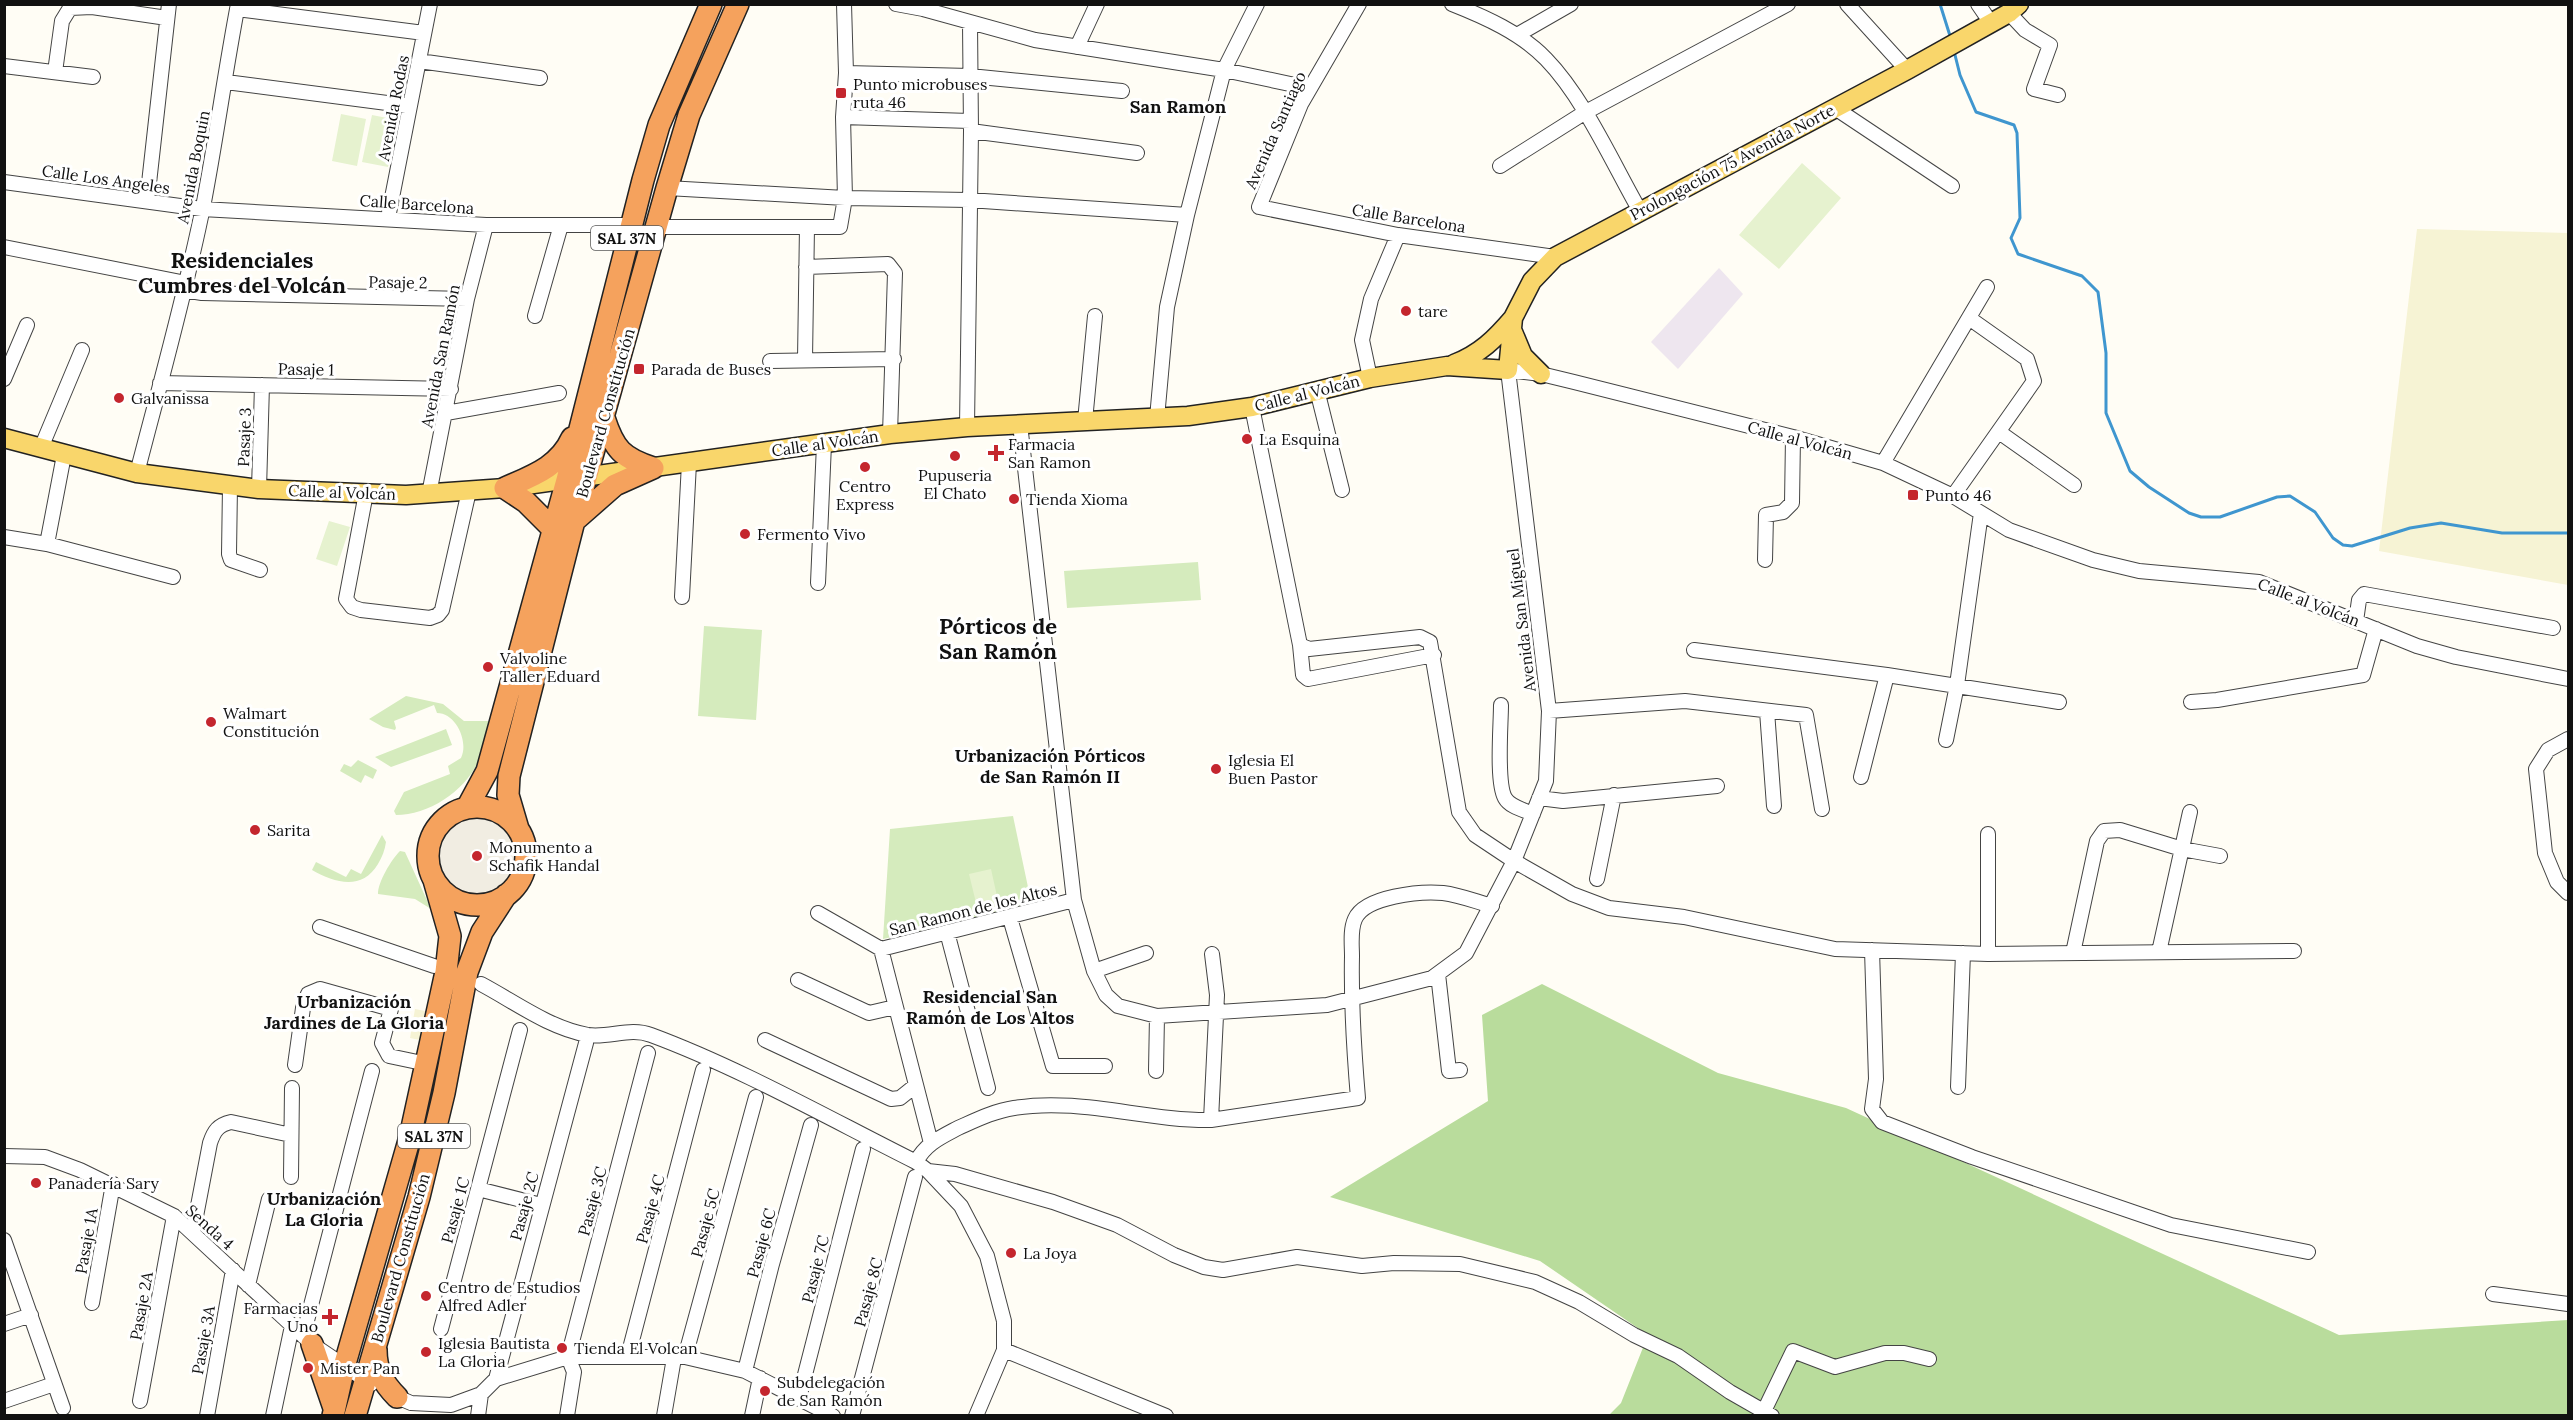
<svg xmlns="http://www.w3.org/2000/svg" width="2573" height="1420" viewBox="0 0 2573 1420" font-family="Lora,serif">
<rect width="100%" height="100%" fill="#fffdf5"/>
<path fill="#eee6ef" d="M1719 268 1743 294 1678 369 1651 342Z"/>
<path fill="#f6f3d4" d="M2417 229 2568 233V585L2379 551Z
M415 1009 425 1011 420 1040 410 1038Z"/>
<path fill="#d5ebbd" d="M1198 562 1201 600 1067 608 1064 571Z
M704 626 762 630 756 720 698 716Z
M406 696 443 704 464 721H488L490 727C487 738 483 751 478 762 464 792 428 815 396 815L394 811 404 792 450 774 448 766 461 758C469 742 456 713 437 713L434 705 394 721 396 728 395 730 383 727 369 719Z
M446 729 452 745 391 767 375 757Z
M358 760 377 770 373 779 365 775 361 783 340 771 344 764 351 767Z
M1013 816 1032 906 883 939 890 829Z
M382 835 386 842C385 850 382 857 378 864 362 891 335 883 312 870L316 862 346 877 351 869 361 874Z
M400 851 405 852 431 909 415 899 378 894C378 882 391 860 400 851Z"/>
<path fill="#b9dc9c" d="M1542 984 1718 1073 1846 1108 2339 1335 2568 1320V1415H1609L1621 1403 1648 1335 1540 1261 1330 1197 1488 1101 1482 1015Z"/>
<path fill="#e6f2cf" d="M341 114 366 119 357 166 332 161Z
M372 115 397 120 388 167 362 162Z
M1802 163 1841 198 1779 269 1739 235Z
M329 521 350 527 337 566 316 559Z
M991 869 1000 910 979 915 969 874Z"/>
<path fill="#f1ede2" d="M437 855a40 40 0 1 1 80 0a40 40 0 1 1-80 0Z"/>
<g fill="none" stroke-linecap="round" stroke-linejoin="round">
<path stroke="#3f96cf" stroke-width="3" d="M1940 4 1951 39
M1954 51 1960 75 1976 112 2014 125 2017 133 2020 218 2011 238 2018 254 2082 276 2098 292 2106 353V413L2130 471 2149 487 2189 513 2201 517H2220L2277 497 2290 496 2315 512 2333 538 2343 545 2352 546 2410 528 2441 523 2502 533H2568"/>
<defs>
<path id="minor" d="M896 4 923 9 1035 40 1224 70 1309 88
M1359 4 1301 104 1259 207 1398 235 1555 257
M1452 4C1485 17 1521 33 1546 59 1584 98 1613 164 1640 211
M1847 4 1907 70
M1978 4 1991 23
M237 9 424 33
M2009 13 2025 30 2050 45 2034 89 2058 95
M1517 35 1571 4
M1077 47 1097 4
M419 61 540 78
M4 66 93 77
M55 72 62 21 70 8 92 7 167 18
M846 73 970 76 1122 91
M226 82 410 106
M1835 108 1952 186
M843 117 970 121
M971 131 1137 153
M1500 166 1584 113 1788 4
M4 182 202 209 486 225H630
M667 188 845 198 969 200 1187 215
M147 201 169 4
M388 218 430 4
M657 227H840L845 198 843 117 846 73 844 4
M4 247 186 283
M806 267 888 264 895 273 890 434
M184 290 202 293 467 299
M535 316 561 225
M805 359 807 227
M770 361 894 359
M1370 378 1362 340 1371 299 1398 235
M4 379 27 325
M160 383 451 389
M1317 390 1342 490
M1252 407 1300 645 1303 675 1308 679 1434 655
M446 413 559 393
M1157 418 1167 307 1187 215 1224 70 1257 4
M1085 421 1095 316
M1020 424 1074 900 1094 971 1106 995 1118 1006 1157 1016 1327 1005 1432 978 1466 953 1514 861 1546 781 1549 711 1508 370 1541 374 1574 382 1793 437 1883 463 1953 496 2009 530 2093 560 2139 571 2259 582 2417 646 2456 657 2568 679
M967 427 971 131 970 23
M1999 432 2074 485
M41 448 82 350
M1883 463 1987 287
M137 473C160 384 185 296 203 207 216 140 225 72 238 4
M230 486 229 554 231 560 260 570
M259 489 262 385
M366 493 346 599 352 607 361 610 430 618 438 615 442 610 469 491
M429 494 467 299 486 225
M1953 496 2034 381 2027 359 1969 318
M4 537 47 544 173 577
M47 544 64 455
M1765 560 1766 515 1783 512 1792 503 1793 437
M818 583 824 444
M682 597 689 463
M2356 621 2359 600 2364 594 2553 628
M1300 645 1309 649 1420 637 1430 642 1459 812 1475 835 1514 861 1572 894 1609 908 1684 917 1835 949 1988 954 2294 951
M1694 650 1887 675 2059 702
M2191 702 2217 700 2363 675 2376 629
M1501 705C1501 725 1496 782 1505 798 1510 807 1524 810 1533 814
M1549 711 1685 701 1806 715 1822 809
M1767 711 1774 806
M2568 739 2548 750 2536 769 2545 853 2557 882 2568 893
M1946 740 1957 685 1981 513
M1861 777 1887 675
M1539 798 1563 801 1717 786
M1988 834V954
M1597 879 1614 795
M818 913 881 949 1074 900
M1010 918 1053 1066H1105
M320 927 434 966
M947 932 988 1088
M881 949 931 1143
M1872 950 1876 1079 1872 1109 1882 1122 1972 1157 2171 1225 2308 1252
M2159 952 2190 812
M2073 953 2097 841 2104 831 2120 830 2182 849 2220 856
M1094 971 1146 953
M1438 974 1449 1071 1460 1070
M798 980 869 1013 895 1007
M481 984C515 1002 549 1028 588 1035 610 1038 630 1027 651 1035 740 1068 830 1119 916 1162L928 1171 961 1206 987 1256 1004 1321V1350L976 1416
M765 1040 891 1099 900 1098 915 1086
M295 1065 303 1008 308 994 320 989 391 1009 382 1043 389 1056 427 1064
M1156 1071 1157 1016
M1958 1087 1963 953
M1211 1120 1358 1098C1354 1051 1351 1004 1352 956 1352 945 1350 930 1355 919 1365 896 1421 891 1443 893 1460 895 1477 902 1492 906
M4 1156 45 1157 80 1170 174 1216 312 1344 371 1384
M916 1162C925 1144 941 1137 958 1128 976 1120 994 1111 1014 1108 1079 1097 1146 1121 1211 1120L1217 995 1212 954
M928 1171 955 1174 1053 1202 1117 1225 1174 1255 1204 1267 1223 1270 1297 1257 1362 1266 1394 1263 1460 1264 1535 1282 1579 1302 1634 1335 1678 1356 1730 1392 1772 1416
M291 1177 292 1088
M478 1189 541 1205
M193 1232 210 1143C214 1131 218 1125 231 1122L291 1135
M4 1240 63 1408
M248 1285 269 1199
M2493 1294 2568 1304
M92 1303 113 1184
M4 1324 31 1315
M441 1329 520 1030
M303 1336 372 1071
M1004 1350 1166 1416
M628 1356 703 1070
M685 1357 756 1097
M745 1371 772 1264 811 1125
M496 1379 586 1043
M390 1394 411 1403 451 1405 481 1394 496 1379 568 1357H685L745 1371 833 1416
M799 1398 863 1149
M4 1401 54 1384
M140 1401 174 1216
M1764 1411 1793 1351 1835 1367 1885 1353H1904L1929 1359
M207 1416 233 1270
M273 1416 292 1326
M478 1416 481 1394
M567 1416 574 1372 568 1357 648 1053
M664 1416 674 1358
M752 1416 760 1378
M852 1416 915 1177"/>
<path id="major" d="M1513 332 1523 356 1541 374
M1454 364C1480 354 1495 339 1513 318
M4 438 137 473 259 489 406 495 505 488 890 434 967 427 1188 416 1252 407 1370 378 1447 366 1508 370 1513 318 1532 281 1555 257 1907 70 2009 13 2019 4"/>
<path id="highway" d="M604 418C614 449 622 458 653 468
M505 488C532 476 559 467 572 438
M505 488 526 502 552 528
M574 521 615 485 653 468
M428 856a49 49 0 1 1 98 0a49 49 0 1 1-98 0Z
M467 808 487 771 567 480 643 180 659 125 711 4
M518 829 508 795 509 776 574 521 667 188 689 115 738 4
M312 1344 334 1408
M376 1350C376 1370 383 1383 397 1397
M333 1416 344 1367 410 1137 446 972 450 936 434 880
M355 1416 419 1197 444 1093 467 972 482 932 506 895"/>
</defs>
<use href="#minor" stroke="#444" stroke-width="16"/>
<use href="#major" stroke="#222" stroke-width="21"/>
<use href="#highway" stroke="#222" stroke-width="24"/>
<use href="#minor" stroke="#fff" stroke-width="14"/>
<use href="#major" stroke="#f9d66b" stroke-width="18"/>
<use href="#highway" stroke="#f5a25d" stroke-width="21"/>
</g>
<g fill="#c4262e" stroke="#fff" stroke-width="2">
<rect x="835" y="87" width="12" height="12" rx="3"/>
<circle cx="1406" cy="311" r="6"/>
<rect x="633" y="363" width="12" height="12" rx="3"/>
<circle cx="119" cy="398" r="6"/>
<circle cx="1247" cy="439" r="6"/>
<path d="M993 444h6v6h6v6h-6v6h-6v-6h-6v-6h6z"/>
<circle cx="955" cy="456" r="6"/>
<circle cx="865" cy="467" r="6"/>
<rect x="1907" y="489" width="12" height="12" rx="3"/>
<circle cx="1014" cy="499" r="6"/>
<circle cx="745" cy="534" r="6"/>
<circle cx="488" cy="667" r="6"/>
<circle cx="211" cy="722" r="6"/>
<circle cx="1216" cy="769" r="6"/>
<circle cx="255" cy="830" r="6"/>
<circle cx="477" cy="856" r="6"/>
<circle cx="36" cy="1183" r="6"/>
<circle cx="1011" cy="1253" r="6"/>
<circle cx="426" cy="1296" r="6"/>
<path d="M327 1308h6v6h6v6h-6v6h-6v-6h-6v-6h6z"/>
<circle cx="562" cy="1348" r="6"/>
<circle cx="426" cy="1352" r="6"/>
<circle cx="308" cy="1368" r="6"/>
<circle cx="765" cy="1391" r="6"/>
</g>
<g text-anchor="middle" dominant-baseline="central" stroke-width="6" stroke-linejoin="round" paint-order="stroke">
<g fill="#fff" stroke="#585858" stroke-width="1.5">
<rect x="591" y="226" width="72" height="24" rx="4.5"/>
<rect x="398" y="1124" width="72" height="24" rx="4.5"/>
</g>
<g font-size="15" font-weight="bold" fill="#111">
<text x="627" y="238">SAL 37N</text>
<text x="434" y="1136">SAL 37N</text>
</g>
<g font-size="16" fill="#111" stroke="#fff" text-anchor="start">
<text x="853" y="84">Punto microbuses<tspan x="853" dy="18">ruta 46</tspan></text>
<text x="1418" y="311">tare</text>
<text x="651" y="369">Parada de Buses</text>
<text x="131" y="398">Galvanissa</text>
<text x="1259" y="439">La Esquina</text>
<text x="1008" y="444">Farmacia<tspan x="1008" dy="18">San Ramon</tspan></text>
<text x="955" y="475" text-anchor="middle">Pupuseria<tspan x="955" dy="18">El Chato</tspan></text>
<text x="865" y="486" text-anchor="middle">Centro<tspan x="865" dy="18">Express</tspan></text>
<text x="1925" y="495">Punto 46</text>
<text x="1026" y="499">Tienda Xioma</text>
<text x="757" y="534">Fermento Vivo</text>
<text x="500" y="658">Valvoline<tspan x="500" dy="18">Taller Eduard</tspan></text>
<text x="223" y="713">Walmart<tspan x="223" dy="18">Constitución</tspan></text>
<text x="1228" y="760">Iglesia El<tspan x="1228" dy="18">Buen Pastor</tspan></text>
<text x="267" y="830">Sarita</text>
<text x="489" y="847">Monumento a<tspan x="489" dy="18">Schafik Handal</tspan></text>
<text x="48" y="1183">Panadería Sary</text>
<text x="1023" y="1253">La Joya</text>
<text x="438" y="1287">Centro de Estudios<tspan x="438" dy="18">Alfred Adler</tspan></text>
<text x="318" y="1308" text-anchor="end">Farmacias<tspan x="318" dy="18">Uno</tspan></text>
<text x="438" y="1343">Iglesia Bautista<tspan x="438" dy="18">La Gloria</tspan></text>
<text x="574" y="1348">Tienda El Volcan</text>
<text x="320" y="1368">Mister Pan</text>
<text x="777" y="1382">Subdelegación<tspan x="777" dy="18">de San Ramón</tspan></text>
</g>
<g font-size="16" fill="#111" stroke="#fff">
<text transform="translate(393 108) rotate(-79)">Avenida Rodas</text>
<text transform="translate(1275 130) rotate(-66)">Avenida Santiago</text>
<text transform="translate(1732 162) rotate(-28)">Prolongación 75 Avenida Norte</text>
<text transform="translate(193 167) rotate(-79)">Avenida Boquin</text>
<text transform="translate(106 179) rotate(8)">Calle Los Angeles</text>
<text transform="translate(417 204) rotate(4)">Calle Barcelona</text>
<text transform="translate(1409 218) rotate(9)">Calle Barcelona</text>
<text transform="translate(398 282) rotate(1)">Pasaje 2</text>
<text transform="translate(440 356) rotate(-79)">Avenida San Ramón</text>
<text transform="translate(306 369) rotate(1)">Pasaje 1</text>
<text transform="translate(1307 393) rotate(-14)">Calle al Volcán</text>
<text transform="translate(605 413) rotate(-74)">Boulevard Constitución</text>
<text transform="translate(244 437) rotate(-88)">Pasaje 3</text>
<text transform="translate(1800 440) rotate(15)">Calle al Volcán</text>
<text transform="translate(825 443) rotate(-8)">Calle al Volcán</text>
<text transform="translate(342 492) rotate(2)">Calle al Volcán</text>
<text transform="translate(2309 602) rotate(21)">Calle al Volcán</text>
<text transform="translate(1521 620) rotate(-97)">Avenida San Miguel</text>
<text transform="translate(973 909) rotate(-14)">San Ramon de los Altos</text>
<text transform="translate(592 1201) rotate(-75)">Pasaje 3C</text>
<text transform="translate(524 1206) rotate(-75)">Pasaje 2C</text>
<text transform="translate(650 1209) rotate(-75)">Pasaje 4C</text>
<text transform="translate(455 1210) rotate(-75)">Pasaje 1C</text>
<text transform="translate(705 1223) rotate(-75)">Pasaje 5C</text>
<text transform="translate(210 1227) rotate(42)">Senda 4</text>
<text transform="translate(86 1241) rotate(-80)">Pasaje 1A</text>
<text transform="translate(761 1243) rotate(-75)">Pasaje 6C</text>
<text transform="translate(400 1258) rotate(-74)">Boulevard Constitución</text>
<text transform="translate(815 1269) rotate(-76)">Pasaje 7C</text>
<text transform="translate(868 1292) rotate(-75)">Pasaje 8C</text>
<text transform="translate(141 1306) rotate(-80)">Pasaje 2A</text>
<text transform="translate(203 1340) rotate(-80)">Pasaje 3A</text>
</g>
<g font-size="18" font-weight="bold" fill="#111" stroke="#fff">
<text x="1178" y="106">San Ramon</text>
<text x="1050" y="755">Urbanización Pórticos<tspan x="1050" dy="21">de San Ramón II</tspan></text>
<text x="990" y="996">Residencial San<tspan x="990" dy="21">Ramón de Los Altos</tspan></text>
<text x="354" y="1001">Urbanización<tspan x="354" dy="21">Jardines de La Gloria</tspan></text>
<text x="324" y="1198">Urbanización<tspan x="324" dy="21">La Gloria</tspan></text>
</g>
<g font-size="22" font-weight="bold" fill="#111" stroke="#fff">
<text x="242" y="260">Residenciales<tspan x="242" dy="25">Cumbres del Volcán</tspan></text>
<text x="998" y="626">Pórticos de<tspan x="998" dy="25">San Ramón</tspan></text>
</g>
</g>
<rect width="2573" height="1420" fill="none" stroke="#111111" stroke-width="12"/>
</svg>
